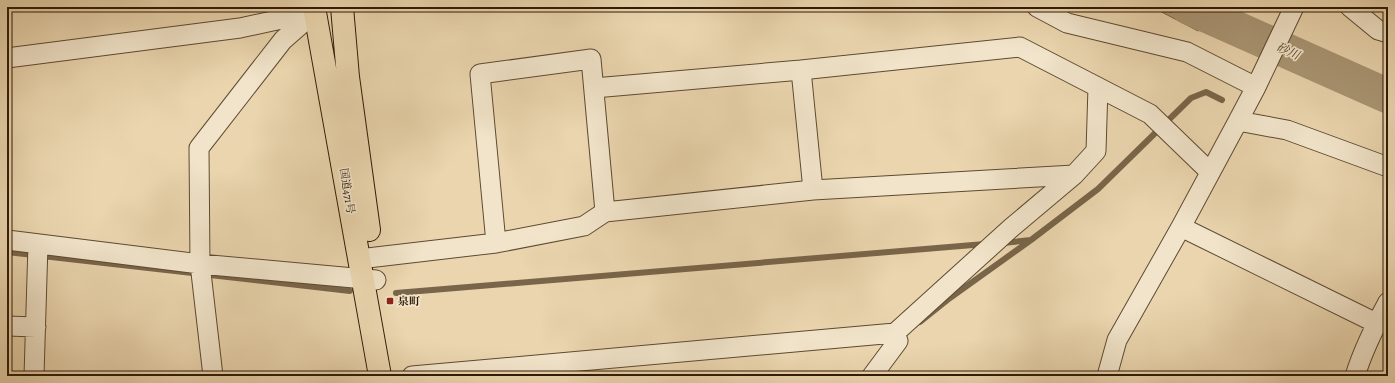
<svg xmlns="http://www.w3.org/2000/svg" width="1395" height="383" viewBox="0 0 1395 383" font-family="Alegreya,'Noto Serif JP',serif">
<rect width="100%" height="100%" fill="#ead5ae"/>
<filter id="stains"><feTurbulence type="fractalNoise" baseFrequency=".005" numOctaves="4"/><feColorMatrix values="0 0 0 0 .2 0 0 0 0 .09 0 0 0 0 .02 0 0 0 .5 -.17"/></filter>
<radialGradient id="worn" r=".72"><stop offset=".6" stop-color="#630" stop-opacity="0"/><stop offset="1" stop-color="#630" stop-opacity=".3"/></radialGradient>
<path fill="#aa9675" stroke="#796549" d="M1152 7H1228L1235 10 1198 31Z"/>
<g fill="none" stroke-linecap="round" stroke-linejoin="round">
<path stroke="#6c583e" stroke-width="1" d="M1161 7 1198 26 1227 10 1228 7
M1172 7 1198 20 1222 7"/>
<path stroke="#796549" stroke-width="6" d="M1003 243 1031 240
M7 252 350 291
M396 293 985 244
M920 322 950 298 1031 240 1098 189 1191 98 1206 92 1222 100"/>
<path stroke="#aa9675" stroke-width="35" d="M1188 7 1388 96"/>
<defs>
<path id="minor" d="M1037 7 1067 23 1187 52 1256 87
M1350 7 1378 30 1388 33
M7 58 240 28 314 12
M801 70 813 190
M594 88 801 70 1020 47 1150 114 1210 172
M1238 121 1287 130 1388 167
M1181 227 1376 323
M7 240 200 264 376 280
M496 243 480 74 591 59 605 212
M359 259 496 243 584 226 605 212 813 190 1074 175
M7 326 36 327
M34 376 38 244
M213 376 200 264 199 148 283 40 315 12
M412 376 895 333 1011 228 1074 175 1096 151 1098 87
M872 376 898 341 895 333
M1107 376 1117 340 1181 227 1238 121 1256 87 1294 7
M1355 376C1363 350 1375 326 1388 302"/>
<path id="highway" d="M314 7 380 376
M342 7 348 77 369 230"/>
</defs>
<use href="#minor" stroke="#5e4a31" stroke-width="21"/>
<use href="#highway" stroke="#2f1b07" stroke-width="24"/>
<use href="#minor" stroke="#f1e4ca" stroke-width="19"/>
<use href="#highway" stroke="#ead5ae" stroke-width="22"/>
</g>
<rect fill="#8f2418" stroke="#f1e4ca" stroke-width="1.5" x="386" y="297" width="8" height="8" rx="2"/>
<g text-anchor="middle" dominant-baseline="central" stroke-width="3.5" stroke-linejoin="round" paint-order="stroke">
<g font-size="11" fill="#2f1b07" stroke="#f1e4ca">
<text transform="translate(347 191) rotate(81)">国道471号</text>
</g>
<g font-size="11" font-weight="bold" fill="#2f1b07" stroke="#f1e4ca" text-anchor="start">
<text x="398" y="301">泉町</text>
</g>
<g font-size="12" font-style="italic" fill="#5a462e" stroke="#f1e4ca">
<text transform="translate(1288 51) rotate(24)">砂川</text>
</g>
</g>
<rect width="1395" height="383" fill="none" stroke="#ead5ae" stroke-width="24"/>
<rect x="8" y="8" width="1379" height="367" fill="none" stroke="#2f1b07" stroke-width="2"/>
<rect x="12" y="12" width="1371" height="359" fill="none" stroke="#2f1b07"/>
<rect width="100%" height="100%" filter="url(#stains)"/>
<rect width="100%" height="100%" fill="url(#worn)"/>
</svg>
